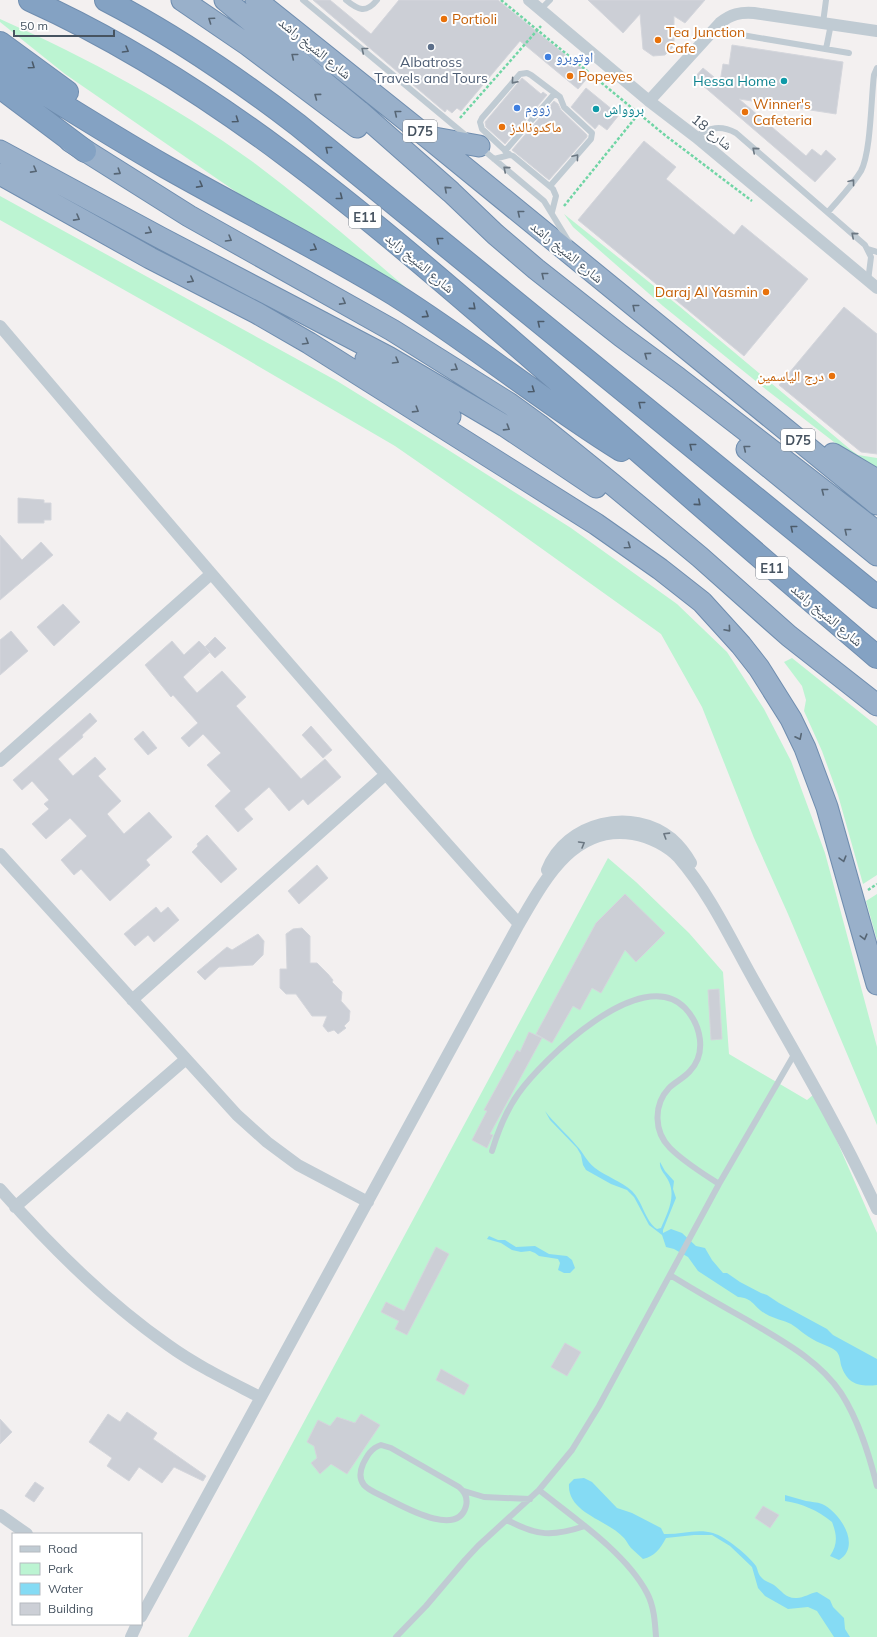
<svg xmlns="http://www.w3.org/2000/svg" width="877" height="1637" viewBox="0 0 877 1637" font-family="Mulish,'Noto Naskh Arabic',sans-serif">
<rect width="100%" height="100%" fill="#f3f0f0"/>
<path fill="#bcf4d2" d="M0 19C88 58 174 105 253 162 310 205 365 252 419 299L320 238 245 198 65 74 0 22Z
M0 196 337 381 442 446 571 528 677 604 727 652 764 709 791 761 825 853 877 1047V1125L788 914 754 838 702 707 661 634 499 518 395 446 222 345 0 220Z
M564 214 679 306 851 450 858 455 877 458V470L843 449 768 391 663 306 573 227Z
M792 658 877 726V875L863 884 838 795 822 751 804 711 806 700 802 686 784 662Z
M608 858 636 882 689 933 723 972 729 1054 807 1100 813 1095 830 1125 877 1233V1637H188Z
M877 894V940L866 901Z"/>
<path fill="#85dbf4" d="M545 1111C554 1123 566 1133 576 1145 584 1153 586 1161 595 1168 607 1177 621 1181 632 1191 643 1202 645 1221 657 1229L661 1228C667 1214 676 1197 669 1182 666 1175 659 1170 660 1162L665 1171 674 1181 673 1189 676 1198 663 1230V1233L671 1229 682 1233 696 1246 705 1248 712 1260 723 1273H727L740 1282 761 1293 767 1295 779 1303 827 1329 833 1335 877 1359V1385C859 1387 847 1384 841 1365 840 1360 840 1355 836 1351 830 1346 821 1344 814 1340 806 1336 799 1329 791 1324 784 1320 774 1319 766 1314 754 1308 754 1298 738 1297L698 1271 688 1257 674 1249 666 1247 662 1235 649 1225 634 1197 627 1190 611 1184 586 1170 583 1165 581 1155 577 1148 550 1120Z
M489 1236 498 1240H505L516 1247 535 1246 549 1254 567 1256 572 1260 575 1268 570 1273H564L558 1270 560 1263 558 1259 539 1256 535 1253 530 1251 521 1252 512 1250 501 1243 487 1239Z
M584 1478 592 1482 617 1508 632 1513 661 1528 664 1534C679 1535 697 1528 713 1533 726 1537 748 1555 756 1566 758 1570 758 1574 761 1577 764 1581 769 1582 774 1585 782 1591 786 1599 797 1598 803 1598 811 1593 817 1592L830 1600 833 1607 844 1618 845 1629 850 1637H834L817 1611 808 1607 788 1609 765 1596 758 1588 752 1567 730 1546 712 1535H694L666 1538C660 1549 655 1556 643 1559 639 1555 635 1552 631 1548 628 1545 627 1541 624 1538 608 1520 567 1513 569 1484L574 1479Z
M785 1495C792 1497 799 1499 806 1501 811 1502 817 1502 822 1504 840 1512 862 1546 839 1560L830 1556C838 1544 837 1535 832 1522 817 1510 803 1504 785 1501Z"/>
<path fill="#cccfd6" stroke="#d4d6dc" d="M313 0H330L371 34 399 0H498L590 75 578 89 520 41 461 111 457 108 452 113 447 109 445 112Z
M588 0H705L685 23 674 16V46L665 55 653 56 643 49 640 14 623 33Z
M732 45 843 62 836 114 739 99 806 156 812 149 821 156 826 150 836 159 815 182 694 78 703 68 720 82 723 64 729 65Z
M522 78 541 94 543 92 547 95 505 144 486 127 485 122Z
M586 88 619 115 607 130 599 124 595 129 571 107Z
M554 101 558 104 561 110 587 135V137L549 180 512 150Z
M644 141 676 167 666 179 734 235 742 225 808 279 744 356 578 220Z
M844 307 877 334V454L861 452 779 385Z
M18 498 44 500V503H51V520H44V523H18Z
M0 535 22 560 41 542 53 555 0 600Z
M63 604 80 622 54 646 37 627Z
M11 631 28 651 0 675V640Z
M215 637 226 648 215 658 205 647Z
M172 641 184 655 199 641 210 652 183 677 197 693 222 671 246 697 236 706 301 779 325 759 341 777 308 805 303 799 289 811 269 787 244 809 253 819 238 832 215 806 231 791 207 765 221 753 203 734 189 747 181 738 198 723 173 695 171 697 145 665Z
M90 713 97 721 82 735 83 737 58 759 73 776 95 757 106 769 98 776 121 801 107 814 124 834 149 812 172 837 146 860 150 865 110 901 81 869 74 875 61 860 87 836 70 818 46 839 32 824 49 809 44 804 49 800 32 781 22 790 13 780Z
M311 726 332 750 323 758 302 735Z
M143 731 157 748 148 755 134 739Z
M207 835 237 869 221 883 192 852 198 846 197 844Z
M317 865 328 878 299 904 288 891Z
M625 894 665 933 636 962 625 950 601 993 592 988 580 1010 573 1006 552 1043 536 1034 596 923Z
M156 907 161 913 168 907 179 920 154 942 148 935 135 946 124 934Z
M302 928 310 936V963H317L328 974 333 980 332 982 342 992 341 1001 350 1011 349 1021 344 1026 346 1028 338 1034 334 1030 328 1032 323 1026 327 1016H312L296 994H286L280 988V969H287L286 934 293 929Z
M258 934 264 941 263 955 253 965 219 967 205 980 197 972 227 947 232 950Z
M719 989 722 1039 711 1040 708 990Z
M529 1032 542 1038 490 1134 493 1135 487 1148 472 1140 487 1111 484 1110 517 1050 520 1052Z
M436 1247 449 1254 407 1335 395 1329 399 1321 381 1312 386 1302 404 1311Z
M565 1343 581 1352 567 1376 551 1367Z
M441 1369 469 1385 464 1395 436 1380Z
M127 1412 157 1433 153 1439 206 1476 203 1481 174 1467 162 1483 139 1467 129 1481 107 1466 112 1458 89 1442 108 1414 120 1422Z
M361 1414 380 1425 347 1474 331 1464 320 1474 311 1463 317 1458 314 1446 307 1442 318 1420 330 1426 337 1417 355 1423Z
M0 1419 12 1432 0 1444Z
M35 1482 44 1488 34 1502 25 1496Z
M763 1506 779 1515 770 1528 755 1518Z"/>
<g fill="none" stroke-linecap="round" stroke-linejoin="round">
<defs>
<path id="trunk" d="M182 0 248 45 357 127
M225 0 359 111 451 192 495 234 536 269 621 336 678 378 877 532
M256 0 426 136 877 504
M429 137 479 146
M70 141 189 216 392 330 510 404 539 425 612 484 700 557 789 636 877 705
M0 151 161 238 388 357 505 426 596 487
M0 174 150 258 257 313 309 343 596 524 660 569 702 602 741 645 759 668 791 719 805 748 827 807 877 984
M366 359 450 416
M747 449 877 555
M833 454 877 480"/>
<path id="motorway" d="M30 0C210 81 365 214 513 342 634 447 754 553 877 657
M106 0C174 35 238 79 298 125L877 597
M0 43 67 92
M0 66C55 100 110 135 166 167 242 210 320 249 394 294 472 343 543 402 621 450
M0 87 85 151"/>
</defs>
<use href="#trunk" stroke="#6f8daf" stroke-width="23"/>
<use href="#motorway" stroke="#6f8daf" stroke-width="24"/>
<path stroke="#70d5a5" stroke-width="2.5" stroke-dasharray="3 2" stroke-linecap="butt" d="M501 0 666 136 752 201
M460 118 541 26
M564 206 640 112
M868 890 877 884"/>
<path stroke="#c0cbd3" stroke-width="6" d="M303 0 469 138
M346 0C358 10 366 14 377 0
M540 10 550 0
M823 23 826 0
M742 35 849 53
M826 49 831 24
M696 137C709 127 721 125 736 133L865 245 871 257 868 281
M481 148 544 201 569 242
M505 151 555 93
M510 155 482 129 480 122 482 118 520 74 527 73 531 75 560 97 564 107 592 133 591 139 550 186
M494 159 510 155 513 156 553 189 556 196 552 212
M828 212C839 199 852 186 861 171 871 152 871 98 874 75L877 68
M868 249 877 252
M492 1151C498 1131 506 1111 518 1094 543 1059 642 963 685 1008 701 1025 707 1053 690 1071 684 1078 675 1082 669 1088 653 1105 654 1132 670 1148 684 1162 702 1173 719 1184
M670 1275C696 1291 722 1306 749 1321 782 1341 819 1360 841 1393 859 1421 869 1454 877 1486
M381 1445 391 1448 459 1487C465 1492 468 1498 466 1506 458 1538 404 1507 388 1499 381 1495 369 1491 364 1485 359 1479 360 1471 363 1464 367 1456 371 1448 381 1445Z
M539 1490C574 1518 626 1553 647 1593 654 1606 655 1622 656 1637
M464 1491 484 1497 530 1499
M507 1520C537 1536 552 1537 585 1526
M396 1637 426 1606 465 1560 478 1546 539 1490 572 1450 599 1406 719 1184 795 1053"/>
<path stroke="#c0cbd3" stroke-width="12" d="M529 0 649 101 696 137 877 288
M649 101 720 23C731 14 740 12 754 13L877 31
M0 326C171 527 342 728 519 924
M0 761 211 574
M0 854 237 1115 267 1142 298 1165 368 1202
M547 870C566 822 632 806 672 839 680 846 686 854 691 863
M132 1000 385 775
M0 1189C51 1247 105 1301 168 1345 197 1366 229 1381 260 1397
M15 1207 186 1059
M0 1515 27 1534
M141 1617 519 924C544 881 573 824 633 834 650 837 668 846 679 858 711 895 732 942 756 984 798 1058 841 1131 877 1209
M131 1637 137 1624"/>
<use href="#trunk" stroke="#99b0ca" stroke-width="21"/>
<use href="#motorway" stroke="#84a2c3" stroke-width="22"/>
</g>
<defs><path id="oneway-chevron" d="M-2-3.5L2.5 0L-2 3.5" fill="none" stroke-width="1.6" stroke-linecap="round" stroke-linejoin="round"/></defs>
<g stroke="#576675">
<use href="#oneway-chevron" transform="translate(211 20) rotate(-145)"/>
<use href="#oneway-chevron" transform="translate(294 56) rotate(-141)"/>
<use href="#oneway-chevron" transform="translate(317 96) rotate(-143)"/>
<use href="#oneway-chevron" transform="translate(397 113) rotate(-141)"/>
<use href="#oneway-chevron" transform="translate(34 170) rotate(29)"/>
<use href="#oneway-chevron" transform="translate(118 172) rotate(33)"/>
<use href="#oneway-chevron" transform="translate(447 189) rotate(-138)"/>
<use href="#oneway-chevron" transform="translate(520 213) rotate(-141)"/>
<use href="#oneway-chevron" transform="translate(77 218) rotate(29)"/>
<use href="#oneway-chevron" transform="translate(149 231) rotate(28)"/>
<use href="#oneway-chevron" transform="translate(229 239) rotate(30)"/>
<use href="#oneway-chevron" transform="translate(544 275) rotate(-141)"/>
<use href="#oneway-chevron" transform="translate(191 280) rotate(28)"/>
<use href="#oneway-chevron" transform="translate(343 302) rotate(29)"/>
<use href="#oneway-chevron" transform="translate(635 307) rotate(-141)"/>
<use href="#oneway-chevron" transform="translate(306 342) rotate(31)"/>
<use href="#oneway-chevron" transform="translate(647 355) rotate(-144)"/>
<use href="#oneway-chevron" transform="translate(396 361) rotate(30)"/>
<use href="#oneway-chevron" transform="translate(455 368) rotate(32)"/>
<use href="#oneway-chevron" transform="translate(416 410) rotate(32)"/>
<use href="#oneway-chevron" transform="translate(507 428) rotate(32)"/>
<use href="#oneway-chevron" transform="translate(746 448) rotate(-141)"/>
<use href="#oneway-chevron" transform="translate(824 491) rotate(-142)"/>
<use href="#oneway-chevron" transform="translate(847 531) rotate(-141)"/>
<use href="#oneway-chevron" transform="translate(628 546) rotate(35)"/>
<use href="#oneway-chevron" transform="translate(728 629) rotate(49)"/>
<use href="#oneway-chevron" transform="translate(799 737) rotate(64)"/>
<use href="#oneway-chevron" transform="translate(843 859) rotate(74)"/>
<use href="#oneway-chevron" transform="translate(864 937) rotate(75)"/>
</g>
<g stroke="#4c5b6a">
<use href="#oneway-chevron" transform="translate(126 50) rotate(30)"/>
<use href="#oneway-chevron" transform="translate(32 66) rotate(35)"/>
<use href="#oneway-chevron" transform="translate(236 120) rotate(35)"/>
<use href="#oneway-chevron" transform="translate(328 149) rotate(-141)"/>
<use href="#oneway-chevron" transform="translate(200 185) rotate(29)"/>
<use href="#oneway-chevron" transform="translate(340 197) rotate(38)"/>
<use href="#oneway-chevron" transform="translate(439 240) rotate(-141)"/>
<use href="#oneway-chevron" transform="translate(314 248) rotate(29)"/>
<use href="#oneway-chevron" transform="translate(473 307) rotate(41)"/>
<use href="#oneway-chevron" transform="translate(426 315) rotate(33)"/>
<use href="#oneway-chevron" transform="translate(540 323) rotate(-141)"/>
<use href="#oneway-chevron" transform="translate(532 390) rotate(35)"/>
<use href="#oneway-chevron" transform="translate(641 404) rotate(-141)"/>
<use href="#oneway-chevron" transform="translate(692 446) rotate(-141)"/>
<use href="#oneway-chevron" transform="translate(698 503) rotate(41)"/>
<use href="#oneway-chevron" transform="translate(793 528) rotate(-141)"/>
</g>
<g stroke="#6b7782">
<use href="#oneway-chevron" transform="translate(364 50) rotate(-141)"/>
<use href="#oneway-chevron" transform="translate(514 81) rotate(131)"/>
<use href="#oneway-chevron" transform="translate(755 150) rotate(-139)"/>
<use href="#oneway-chevron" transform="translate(576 157) rotate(-50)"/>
<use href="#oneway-chevron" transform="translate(506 169) rotate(-140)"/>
<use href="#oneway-chevron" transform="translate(852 182) rotate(-52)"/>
<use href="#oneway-chevron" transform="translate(854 235) rotate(-139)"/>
<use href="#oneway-chevron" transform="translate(666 835) rotate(-148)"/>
<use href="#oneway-chevron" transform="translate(582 844) rotate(-30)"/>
</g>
<g fill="#e8710a" stroke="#fff" stroke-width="1.5">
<circle cx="444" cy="19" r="4"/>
<circle cx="658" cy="40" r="4"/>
<circle cx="570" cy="76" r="4"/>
<circle cx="745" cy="112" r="4"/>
<circle cx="502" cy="127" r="4"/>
<circle cx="766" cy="292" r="4"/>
<circle cx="832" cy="376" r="4"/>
</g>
<circle fill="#5c6f8a" stroke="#fff" stroke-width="1.5" cx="431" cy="47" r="4"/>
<g fill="#3f7fe0" stroke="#fff" stroke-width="1.5">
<circle cx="548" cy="57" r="4"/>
<circle cx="517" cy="108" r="4"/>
</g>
<g fill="#0f9aa8" stroke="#fff" stroke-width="1.5">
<circle cx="784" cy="81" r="4"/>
<circle cx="596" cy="109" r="4"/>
</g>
<g text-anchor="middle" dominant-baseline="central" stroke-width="4" stroke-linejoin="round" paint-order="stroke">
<g fill="#fff" stroke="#7e8790" stroke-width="1">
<rect x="403" y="120" width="34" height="22" rx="3"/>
<rect x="349" y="206" width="32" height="22" rx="3"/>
<rect x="781" y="429" width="34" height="22" rx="3"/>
<rect x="756" y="557" width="32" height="22" rx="3"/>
</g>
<g font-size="13" font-weight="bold" fill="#465360">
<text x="420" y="131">D75</text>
<text x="365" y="217">E11</text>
<text x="798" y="440">D75</text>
<text x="772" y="568">E11</text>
</g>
<g font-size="14" fill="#c56008" stroke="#fff" text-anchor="start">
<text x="452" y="19">Portioli</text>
<text x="666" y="32">Tea Junction<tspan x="666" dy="16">Cafe</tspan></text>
<text x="578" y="76">Popeyes</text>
<text x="753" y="104">Winner's<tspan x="753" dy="16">Cafeteria</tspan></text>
<text x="510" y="127">ماكدونالدز</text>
<text x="758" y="292" text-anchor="end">Daraj Al Yasmin</text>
<text x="824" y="376" text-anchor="end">درج الياسمين</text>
</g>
<g font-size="14" fill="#465360" stroke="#fff">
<text transform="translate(315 48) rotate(39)">شارع الشيخ راشد</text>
<text transform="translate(712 132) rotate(39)">شارع 18</text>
<text transform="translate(567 252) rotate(39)">شارع الشيخ راشد</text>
<text transform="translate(420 263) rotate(40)">شارع الشيخ زايد</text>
<text transform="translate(827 615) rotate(40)">شارع الشيخ راشد</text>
</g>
<g font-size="14" fill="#366cbe" stroke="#fff" text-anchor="start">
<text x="556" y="57">اوتوبرو</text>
<text x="525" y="108">زووم</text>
</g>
<g font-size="14" fill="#4e5e75" stroke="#fff">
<text x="431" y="62">Albatross<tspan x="431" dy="16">Travels and Tours</tspan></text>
</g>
<g font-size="14" fill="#0d838f" stroke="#fff" text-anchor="end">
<text x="776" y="81">Hessa Home</text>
<text x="604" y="109" text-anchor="start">بروواش</text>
</g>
</g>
<rect x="12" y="1533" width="130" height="92" fill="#ffffff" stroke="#b5babf"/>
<rect x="20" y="1546" width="20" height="6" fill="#c0cbd3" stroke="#b5babf"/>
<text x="48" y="1553" font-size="12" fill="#465360">Road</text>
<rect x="20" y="1563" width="20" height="12" fill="#bcf4d2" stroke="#b5babf"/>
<text x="48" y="1573" font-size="12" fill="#465360">Park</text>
<rect x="20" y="1583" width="20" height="12" fill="#85dbf4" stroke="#b5babf"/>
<text x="48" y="1593" font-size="12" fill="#465360">Water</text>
<rect x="20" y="1603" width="20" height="12" fill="#cccfd6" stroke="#b5babf"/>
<text x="48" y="1613" font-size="12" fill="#465360">Building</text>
<path d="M14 30v6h100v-6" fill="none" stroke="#465360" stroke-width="2"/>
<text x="20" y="30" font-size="12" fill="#465360" stroke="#ffffff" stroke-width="3" paint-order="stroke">50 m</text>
</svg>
